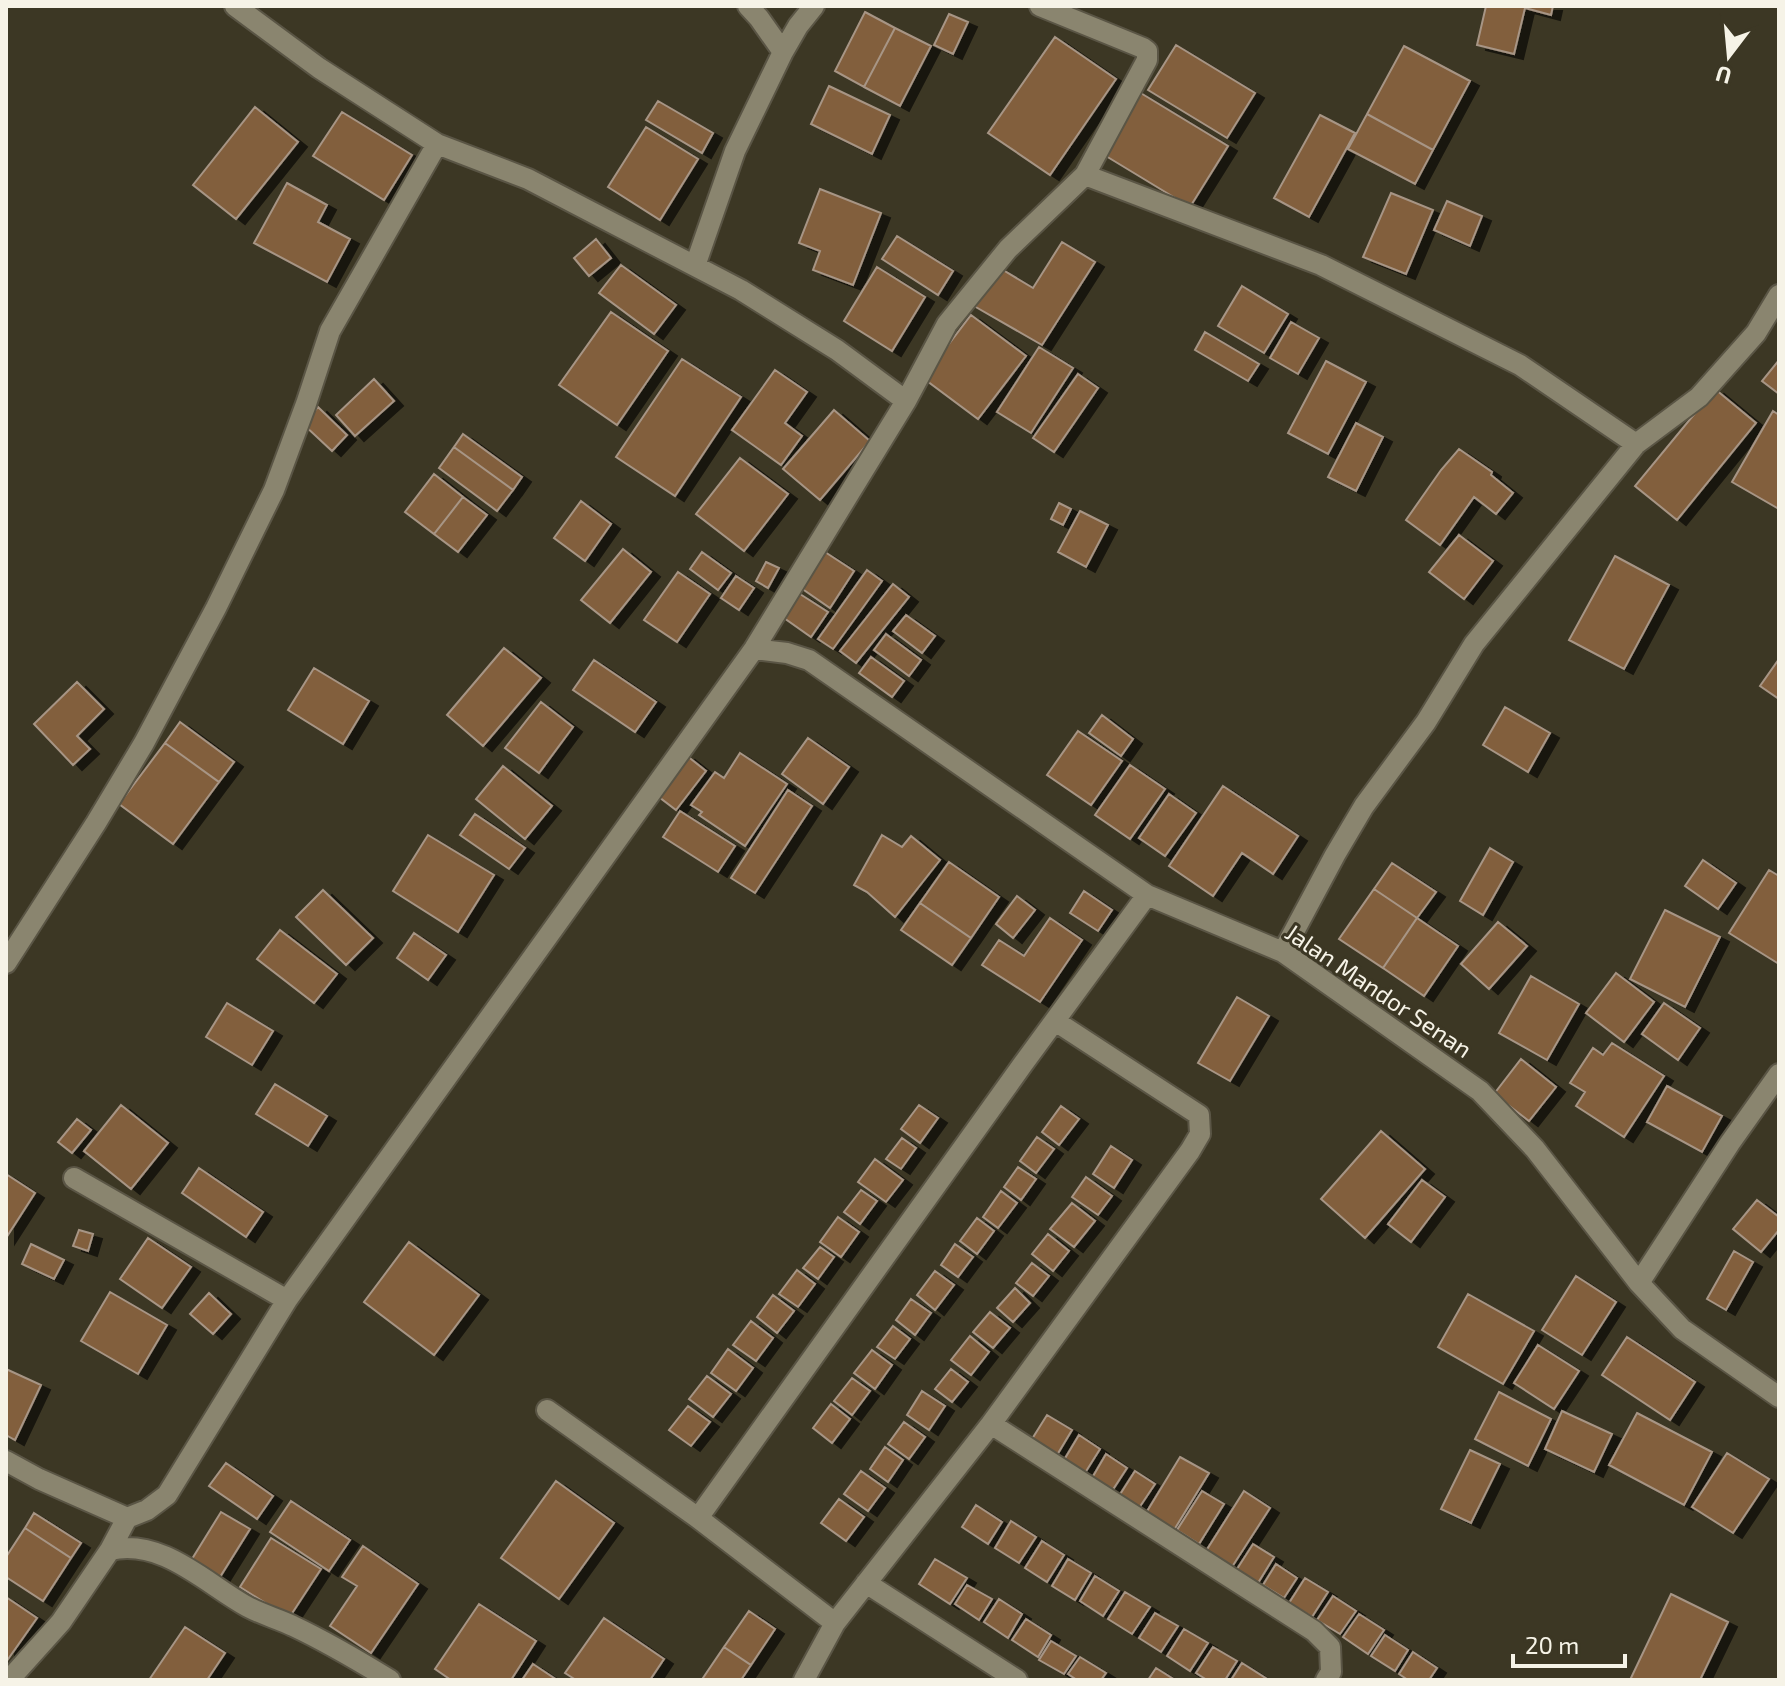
<svg xmlns="http://www.w3.org/2000/svg" width="1785" height="1686" viewBox="0 0 1785 1686" font-family="'Exo 2',sans-serif">
<defs>
<filter id="shadow"><feDropShadow dx="9" dy="5" stdDeviation="0" flood-color="#0009"/></filter>
</defs>
<rect width="100%" height="100%" fill="#3c3724"/>
<path fill="#825f3d" stroke="#a79585" stroke-width="2" filter="url(#shadow)" d="M1486 6H1553L1551 15 1525 8 1514 54 1477 45Z
M865 12 895 28 864 87 835 71Z
M949 14 968 22 953 54 934 45Z
M895 28 931 46 900 106 864 87Z
M1055 37 1116 79 1050 175 988 133Z
M1176 45 1255 93 1227 138 1148 90Z
M1404 46 1470 81 1433 150 1367 114Z
M829 86 890 115 872 154 811 124Z
M1139 92 1228 146 1190 207 1101 153Z
M658 101 713 133 702 153 646 120Z
M255 107 298 142 236 219 193 185Z
M342 112 412 155 384 200 313 156Z
M1367 114 1433 150 1415 184 1348 149Z
M1320 115 1355 133 1309 217 1274 198Z
M646 127 698 159 660 220 608 187Z
M287 183 327 205 318 222 350 239 327 282 254 243Z
M820 189 881 213 853 285 813 270 820 251 799 243Z
M1391 193 1433 210 1406 274 1363 257Z
M1447 201 1482 216 1470 246 1434 230Z
M897 236 953 271 938 295 882 259Z
M596 239 611 258 589 276 574 258Z
M1062 242 1095 262 1042 345 974 306 998 267 1033 288Z
M621 265 676 305 654 334 599 293Z
M877 267 925 297 892 351 844 321Z
M1242 286 1288 314 1264 353 1218 326Z
M611 312 668 351 617 425 559 385Z
M971 315 1026 356 978 419 923 378Z
M1291 322 1319 338 1298 374 1270 358Z
M1205 332 1259 364 1248 381 1195 350Z
M1039 347 1073 368 1031 433 997 412Z
M682 359 741 397 675 496 616 457Z
M1779 360V394L1762 381Z
M1326 361 1366 382 1328 454 1288 433Z
M775 370 807 392 785 423 802 436 781 465 732 430Z
M1078 374 1098 388 1054 452 1033 438Z
M374 379 394 401 355 436 336 415Z
M1715 389 1756 423 1677 520 1635 486Z
M318 407 347 435 332 451 303 424Z
M834 410 870 441 820 500 783 469Z
M1773 411 1779 415V509L1732 482Z
M1356 423 1383 437 1356 491 1328 477Z
M463 434 522 477 513 490 454 447Z
M454 447 513 490 497 511 439 468Z
M1459 449 1492 472 1491 475 1513 493 1496 514 1474 497 1440 545 1406 520 1441 470Z
M740 458 788 494 744 551 696 514Z
M434 474 463 497 434 534 405 512Z
M463 497 487 515 458 552 434 534Z
M581 501 611 524 585 561 554 538Z
M1059 503 1071 509 1063 525 1051 519Z
M1080 511 1108 525 1086 567 1058 552Z
M1459 535 1493 561 1464 599 1429 572Z
M623 549 651 572 610 623 581 600Z
M702 552 731 573 718 590 690 569Z
M825 552 854 571 830 608 801 588Z
M1615 556 1669 585 1624 669 1569 640Z
M766 562 779 568 768 588 756 581Z
M867 570 882 581 833 649 818 639Z
M678 572 710 594 677 642 644 620Z
M736 576 754 588 739 610 721 598Z
M893 584 909 597 856 663 840 651Z
M800 594 828 612 811 637 784 618Z
M906 615 935 636 922 653 893 631Z
M886 634 921 660 909 676 874 650Z
M504 648 541 678 483 746 447 715Z
M871 657 904 681 892 697 859 673Z
M1779 659V699L1760 686Z
M594 660 656 702 635 732 573 690Z
M314 668 369 701 343 744 288 710Z
M77 682 104 709 77 736 90 749 73 765 34 724Z
M541 702 573 727 539 773 505 748Z
M1505 707 1550 733 1528 772 1483 745Z
M1102 715 1133 739 1121 756 1089 733Z
M180 722 234 762 219 782 165 743Z
M1078 731 1122 761 1091 805 1047 775Z
M808 738 849 767 823 804 782 774Z
M165 743 219 782 173 844 119 804Z
M740 753 787 784 745 846 699 815 702 812 691 805 715 772 724 778Z
M686 755 706 771 676 810 655 794Z
M1130 765 1165 789 1130 839 1095 815Z
M503 766 552 806 525 839 476 799Z
M1223 786 1298 836 1273 874 1242 853 1213 896 1169 866Z
M788 790 812 806 755 893 731 878Z
M1169 794 1196 813 1165 856 1139 838Z
M680 811 735 846 718 872 663 837Z
M475 814 525 848 509 869 460 835Z
M428 835 494 875 458 932 393 891Z
M882 835 902 847 911 836 940 860 895 917 867 892 854 885Z
M1490 848 1513 862 1483 915 1460 901Z
M1703 860 1736 883 1718 909 1685 886Z
M949 862 999 897 971 938 920 903Z
M1392 863 1436 892 1417 918 1374 889Z
M1769 870 1779 876V964L1729 933Z
M1374 889 1417 918 1383 968 1339 939Z
M323 890 373 938 346 965 296 917Z
M1084 891 1112 910 1098 931 1070 913Z
M1017 896 1035 910 1013 938 996 924Z
M920 903 971 938 952 965 901 930Z
M1665 910 1720 937 1685 1007 1630 979Z
M1050 918 1082 940 1040 1002 982 965 999 940 1024 956Z
M1417 918 1458 946 1424 996 1383 968Z
M1498 922 1527 946 1489 989 1461 964Z
M280 930 337 974 314 1003 257 959Z
M414 933 446 955 428 980 397 958Z
M1616 973 1654 1002 1624 1042 1586 1013Z
M1531 976 1579 1004 1547 1060 1499 1033Z
M1237 997 1269 1016 1230 1081 1198 1063Z
M227 1003 273 1031 252 1065 206 1037Z
M1664 1003 1700 1028 1678 1060 1642 1034Z
M1612 1043 1664 1076 1624 1137 1576 1106 1585 1092 1570 1083 1593 1048 1603 1055Z
M1521 1059 1556 1087 1529 1121 1494 1094Z
M275 1084 327 1116 308 1146 256 1114Z
M1667 1086 1722 1116 1702 1152 1647 1122Z
M121 1105 168 1143 131 1189 84 1151Z
M919 1105 938 1118 920 1143 901 1129Z
M1061 1106 1079 1119 1059 1145 1042 1132Z
M77 1119 91 1130 72 1153 58 1142Z
M1381 1131 1425 1169 1365 1238 1321 1199Z
M1037 1137 1054 1149 1036 1173 1020 1161Z
M902 1138 916 1148 901 1169 886 1159Z
M1111 1146 1132 1160 1114 1188 1093 1174Z
M875 1159 903 1180 886 1202 858 1182Z
M1018 1167 1036 1179 1021 1200 1004 1187Z
M199 1168 263 1212 246 1237 182 1193Z
M6 1174 35 1193 6 1238Z
M1086 1177 1112 1196 1098 1215 1072 1197Z
M1422 1180 1445 1197 1411 1242 1388 1224Z
M861 1190 877 1201 860 1224 844 1212Z
M1001 1191 1017 1203 998 1228 983 1217Z
M1757 1200 1779 1217V1230L1761 1252 1733 1229Z
M1072 1203 1095 1221 1074 1247 1050 1229Z
M838 1217 859 1232 841 1257 820 1242Z
M977 1218 994 1231 977 1254 960 1241Z
M79 1230 93 1234 88 1251 73 1246Z
M1048 1234 1069 1251 1053 1271 1032 1254Z
M148 1238 191 1267 162 1308 120 1279Z
M409 1242 479 1295 434 1355 364 1302Z
M31 1244 64 1260 54 1279 22 1264Z
M955 1244 973 1257 958 1277 941 1265Z
M820 1247 834 1257 818 1279 803 1268Z
M1734 1251 1753 1262 1726 1310 1707 1299Z
M1032 1263 1049 1276 1033 1296 1016 1283Z
M797 1270 815 1284 798 1307 779 1294Z
M935 1271 954 1285 935 1310 917 1295Z
M1576 1276 1616 1302 1582 1355 1542 1330Z
M1015 1288 1030 1303 1013 1322 997 1308Z
M110 1292 167 1325 138 1374 81 1341Z
M209 1293 231 1314 213 1334 190 1314Z
M1468 1294 1534 1331 1503 1384 1438 1347Z
M773 1295 794 1311 777 1333 757 1317Z
M911 1299 931 1313 915 1335 896 1320Z
M990 1312 1010 1328 993 1348 973 1332Z
M751 1321 773 1338 756 1361 733 1345Z
M893 1326 910 1339 895 1359 877 1347Z
M970 1336 989 1352 971 1375 951 1360Z
M1627 1337 1695 1382 1670 1420 1602 1375Z
M1538 1345 1579 1371 1554 1409 1514 1383Z
M728 1349 753 1368 736 1391 711 1373Z
M872 1350 892 1365 875 1389 854 1373Z
M6 1369 41 1385 15 1440 6 1435Z
M951 1369 968 1382 952 1402 935 1389Z
M707 1376 731 1394 713 1417 689 1399Z
M852 1378 870 1391 852 1415 834 1401Z
M922 1391 945 1406 929 1430 907 1415Z
M1499 1392 1551 1419 1528 1466 1475 1439Z
M831 1404 850 1419 832 1443 813 1428Z
M688 1406 710 1422 691 1446 669 1430Z
M1562 1411 1612 1434 1594 1472 1545 1449Z
M1637 1413 1712 1452 1684 1505 1609 1465Z
M1047 1415 1072 1430 1057 1455 1032 1439Z
M904 1422 925 1437 909 1459 888 1444Z
M1079 1435 1100 1449 1085 1473 1064 1460Z
M885 1447 903 1460 888 1482 870 1469Z
M1470 1450 1500 1464 1471 1523 1441 1509Z
M1727 1453 1769 1479 1733 1533 1692 1507Z
M1106 1454 1127 1468 1112 1491 1092 1478Z
M1180 1457 1209 1473 1174 1530 1146 1513Z
M226 1463 273 1496 257 1519 209 1486Z
M861 1471 885 1488 868 1511 844 1494Z
M1135 1471 1155 1484 1139 1508 1119 1496Z
M556 1481 614 1523 559 1599 501 1558Z
M1202 1491 1224 1504 1199 1544 1177 1530Z
M1244 1491 1270 1508 1232 1567 1206 1551Z
M839 1499 864 1517 846 1541 821 1523Z
M291 1501 350 1540 329 1571 270 1532Z
M976 1505 1002 1522 988 1544 962 1527Z
M221 1512 250 1529 220 1577 192 1559Z
M34 1513 81 1543 71 1558 25 1528Z
M1011 1521 1036 1537 1019 1563 995 1548Z
M25 1528 71 1558 43 1601 6 1577V1557Z
M271 1538 321 1569 289 1618 240 1587Z
M1042 1541 1064 1555 1047 1582 1025 1568Z
M1253 1544 1274 1557 1258 1583 1237 1569Z
M363 1546 418 1584 371 1653 330 1626 357 1586 342 1577Z
M935 1559 967 1578 950 1604 919 1584Z
M1068 1559 1091 1573 1075 1600 1052 1586Z
M1276 1564 1297 1578 1284 1598 1263 1585Z
M1095 1576 1119 1591 1103 1616 1080 1601Z
M1305 1578 1328 1592 1312 1617 1289 1603Z
M967 1585 992 1599 979 1620 955 1604Z
M1125 1592 1150 1607 1132 1634 1108 1619Z
M1671 1594 1728 1622 1700 1680H1630Z
M1333 1596 1356 1611 1340 1634 1317 1620Z
M6 1597 37 1618 6 1662Z
M999 1599 1022 1614 1008 1638 984 1622Z
M479 1604 536 1641 511 1680H451L435 1669Z
M749 1611 775 1629 751 1665 724 1647Z
M1155 1613 1178 1626 1161 1652 1139 1638Z
M1359 1614 1384 1630 1368 1654 1343 1637Z
M604 1618 664 1659 650 1680H576L565 1673Z
M1026 1619 1051 1635 1038 1657 1012 1640Z
M185 1627 225 1653 207 1680H149Z
M1184 1629 1208 1643 1190 1671 1167 1656Z
M1385 1635 1408 1650 1395 1671 1371 1656Z
M1051 1641 1076 1656 1064 1674 1039 1660Z
M724 1647 751 1665 741 1680H706L703 1678Z
M1213 1647 1237 1661 1225 1680H1207L1196 1673Z
M1413 1652 1437 1668 1429 1680H1408L1399 1674Z
M1080 1657 1106 1673 1101 1680H1077L1068 1674Z
M1242 1663 1267 1679 1266 1680H1231Z
M533 1664 557 1680H522Z
M1156 1668 1175 1680H1148Z"/>
<g fill="none" stroke-linecap="round" stroke-linejoin="round">
<defs>
<path id="minor" d="M235 6 319 68 437 144
M748 6 759 18 783 52
M1085 175 1321 265 1520 365 1636 444
M695 266 735 151 783 52 798 26 814 6
M906 401 947 324 1008 249 1085 175 1147 60V51L1143 48 1040 6
M754 649 787 653 809 660 1147 895 1283 952 1480 1091 1535 1149 1639 1283 1682 1329 1779 1397
M1283 952 1335 855 1364 806 1426 722 1474 644 1636 444 1699 397 1756 333 1779 295
M6 963 96 823 144 743 216 608 274 490 306 404 330 331 437 144 528 179 741 290 837 350 906 401 754 649 287 1300 167 1495 147 1510 127 1518 39 1479 6 1461
M74 1178 287 1300
M1639 1283 1730 1143 1779 1074
M547 1410 698 1518 835 1623
M991 1424 1314 1631 1330 1647 1331 1672 1326 1680
M698 1518 1023 1064 1147 895
M110 1550C163 1538 206 1584 248 1607 263 1615 279 1619 293 1626 327 1642 359 1661 390 1680
M866 1583 1017 1680
M9 1680 61 1622 110 1550 127 1518
M804 1680 835 1623 991 1424 1190 1151 1200 1134 1199 1115 1055 1021"/>
</defs>
<use href="#minor" stroke="#5a5545" stroke-width="24"/>
<use href="#minor" stroke="#8a856f" stroke-width="20"/>
</g>
<g text-anchor="middle" dominant-baseline="central" stroke-width="6" stroke-linejoin="round" paint-order="stroke">
<g font-size="24" fill="#f6f3e7" stroke="#3c3724">
<text transform="translate(1379 990) rotate(34)">Jalan Mandor Senan</text>
</g>
</g>
<rect width="1785" height="1686" fill="none" stroke="#f6f3e7" stroke-width="16"/>
<g transform="translate(1729 56) rotate(196)" stroke="#3c3724" stroke-width="6" paint-order="stroke">
<path d="M0-6L14 30L0 20L-14 30Z" fill="#f6f3e7"/>
<text y="-12" font-size="22" font-weight="bold" text-anchor="middle" fill="#f6f3e7">U</text>
</g>
<path d="M1513 1654v12h112v-12" fill="none" stroke="#f6f3e7" stroke-width="4"/>
<text x="1525" y="1654" font-size="24" fill="#f6f3e7" stroke="#3c3724" stroke-width="6" paint-order="stroke">20 m</text>
</svg>
